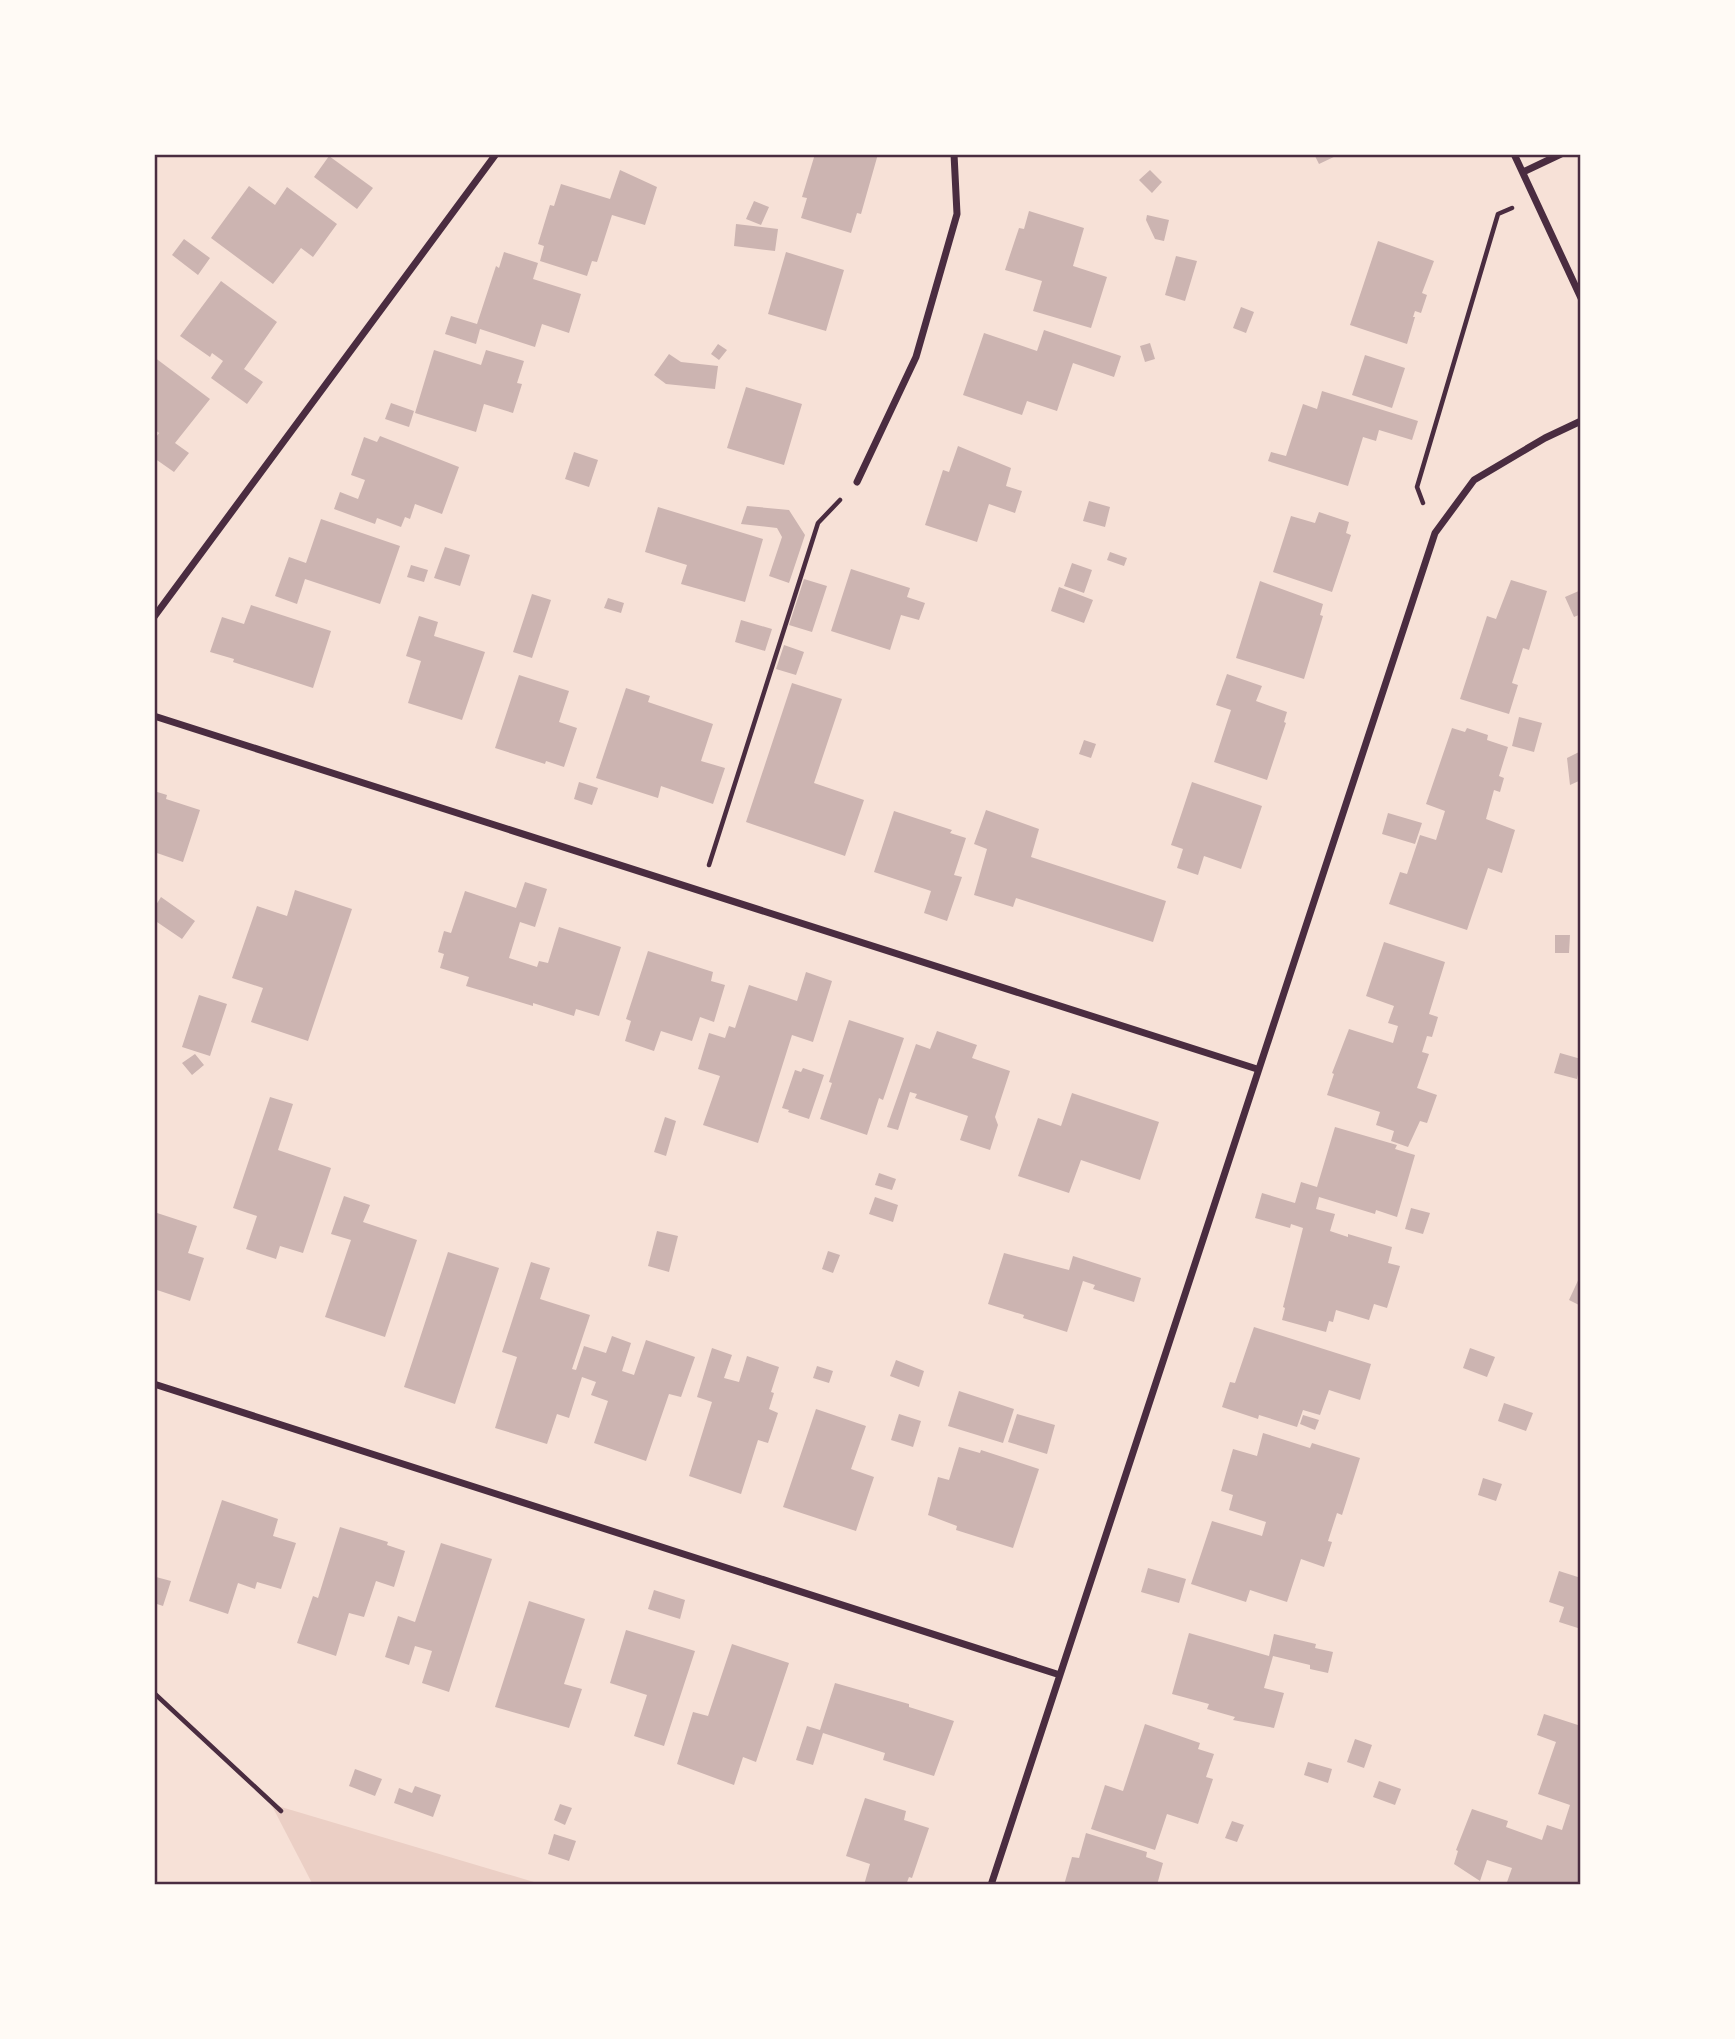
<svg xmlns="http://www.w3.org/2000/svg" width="1735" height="2039" viewBox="0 0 1735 2039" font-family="'Public Sans',sans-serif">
<rect width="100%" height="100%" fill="#f7e1d7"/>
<path fill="#ebcfc5" d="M271 1804 544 1885H313Z"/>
<path fill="#ccb4b1" d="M815 154H878L861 214 857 213 851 233 801 218 807 198 802 197Z
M1314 154H1340L1319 164Z
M329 156 373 188 357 209 314 177Z
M620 170 657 187 645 225 612 215 597 262 592 261 587 276 540 261 544 246 538 244 550 205 554 206 561 184 610 199Z
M1150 170 1162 182 1152 193 1139 180Z
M249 186 275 205 287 187 337 224 313 257 301 248 273 284 211 238Z
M754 201 769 207 761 225 746 219Z
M1029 211 1084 228 1073 266 1107 277 1091 328 1033 311 1042 281 1005 270 1019 228 1024 229Z
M1147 215 1169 220 1164 241 1155 239 1146 220Z
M736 224 778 229 775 251 734 246Z
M184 239 210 258 198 275 172 255Z
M1378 241 1434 261 1422 293 1427 295 1421 313 1415 311 1413 317H1415L1407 344 1350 325Z
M504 252 538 263 533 279 581 294 569 333 542 324 535 347 480 329 476 344 445 334 451 316 477 324 496 266 499 268Z
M786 252 844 270 826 331 768 314Z
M1176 256 1197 261 1185 301 1165 295Z
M221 281 277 322 244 369 263 382 247 404 211 378 223 361 212 353 210 357 180 336Z
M1241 307 1254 312 1246 333 1233 328Z
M1044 330 1121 356 1114 377 1073 363 1057 411 1027 401 1022 415 963 395 984 333 1037 351Z
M1150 343 1155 359 1145 362 1140 346Z
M718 344 727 350 719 360 711 354Z
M434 350 481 365 486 350 524 361 517 383 522 384 513 413 484 404 476 432 415 413Z
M669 354 681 362 718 366 715 389 666 384 654 375Z
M1365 355 1405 368 1392 408 1352 395Z
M154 357 210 399 175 443 189 453 174 472 154 458V440L159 433 154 429Z
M746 387 802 404 784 465 727 448Z
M1322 391 1418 421 1412 440 1379 430 1376 441 1363 437 1348 486 1268 461 1271 452 1286 456 1303 404 1317 409Z
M391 403 414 411 409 427 385 419Z
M380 436 459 467 442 514 415 504 410 519 405 517 401 527 377 518 375 524 334 509 340 492 358 499 365 480 351 475 364 437 377 442Z
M958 446 1011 468 1006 486 1022 491 1015 513 989 504 977 542 925 525 943 470 949 472Z
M574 452 598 460 589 487 565 479Z
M1089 501 1110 507 1105 527 1083 521Z
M747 506 789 510 805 535 789 583 769 576 782 537 777 528 741 524Z
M658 507 763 539 745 602 681 584 687 565 645 552Z
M1319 512 1349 522 1346 533 1351 535 1332 592 1273 572 1291 516 1315 523Z
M321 519 400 546 380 604 305 579 297 604 275 596 289 557 306 563Z
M445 547 470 555 460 586 434 578Z
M1110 552 1127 558 1124 566 1107 560Z
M1072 563 1092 570 1084 593 1064 586Z
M411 565 428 570 424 582 407 577Z
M851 569 910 588 907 597 925 603 919 620 901 615 890 650 831 631Z
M804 579 827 586 812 632 789 625Z
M1511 580 1547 591 1529 650 1523 648 1512 683 1518 685 1509 714 1460 699 1487 616 1496 619Z
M1260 581 1323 604 1320 615 1323 616 1304 679 1236 658Z
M1059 587 1093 600 1084 623 1051 611Z
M1581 590V614L1574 617 1565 597Z
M532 594 551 600 532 658 513 652Z
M608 598 624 603 621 613 604 608Z
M251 605 331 631 313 688 233 662 234 659 210 652 222 617 244 624Z
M419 616 438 622 434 636 485 652 462 720 408 703 421 661 406 656Z
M741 620 772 629 765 651 735 642Z
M784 645 804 652 796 675 776 669Z
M1227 674 1262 686 1256 701 1287 712 1284 722 1286 723 1267 780 1214 762 1231 710 1216 705Z
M519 675 569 691 559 722 577 728 564 767 546 761 545 764 495 748Z
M792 683 842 699 814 783 864 800 845 856 746 822Z
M626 688 650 696 648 702 713 724 701 761 725 768 713 804 661 786 658 798 596 778Z
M1519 717 1542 723 1534 752 1512 746Z
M1452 728 1465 732 1467 728 1488 735 1487 740 1508 747 1499 776 1504 778 1500 792 1494 790 1486 819 1515 830 1502 873 1488 868 1467 930 1389 904 1400 872 1407 874 1420 835 1436 840 1445 811 1426 804Z
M1084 740 1096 744 1091 758 1079 754Z
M1581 751V780L1570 785 1567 758Z
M579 782 598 788 592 805 574 799Z
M1192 782 1262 806 1241 869 1204 856 1198 875 1177 868 1183 849 1171 845Z
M154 791 167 795 166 799 200 810 183 862 154 852Z
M986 810 1039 829 1031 857 1166 901 1153 942 1016 898 1013 907 974 895 987 849 974 844Z
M894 811 952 830 950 833 966 838 954 875 962 877 947 921 924 913 931 891 874 872Z
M1388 813 1422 823 1415 844 1382 834Z
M525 882 547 889 535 927 520 922 509 958 537 967 539 961 548 963 559 927 621 947 599 1016 576 1009 574 1016 533 1003V1006L493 994 466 986 469 977 440 968 444 954 438 952 444 931 451 933 465 891 516 908Z
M295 890 352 909 308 1041 251 1022 263 988 232 978 257 906 287 916Z
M161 897 195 921 182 939 154 920V908Z
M1555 935H1570L1569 953H1555Z
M1384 942 1445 962 1429 1014 1438 1017 1432 1037 1427 1036 1422 1052 1429 1054 1417 1088 1437 1095 1427 1123 1420 1121 1408 1147 1391 1141 1394 1131 1376 1125 1380 1112 1327 1095 1334 1074 1332 1073 1349 1029 1393 1043 1398 1026 1388 1023 1394 1006 1366 996Z
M648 951 713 972 711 981 725 985 714 1022 700 1017 692 1041 661 1031 654 1051 625 1041 631 1021 626 1019Z
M806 972 832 981 813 1042 792 1035 758 1143 703 1125 720 1076 698 1069 709 1033 725 1038 729 1026 735 1028 749 985 797 1001Z
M199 995 227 1004 210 1056 182 1047Z
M849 1020 904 1038 883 1100 879 1098 867 1135 820 1119 832 1083 829 1082Z
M937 1031 977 1045 972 1058 1010 1071 995 1117 998 1125 990 1150 960 1140 968 1116 915 1098 917 1094 910 1092 898 1130 887 1127 916 1044 930 1049Z
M1560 1053 1581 1059 1577 1079 1554 1073Z
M195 1054 204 1065 192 1075 182 1063Z
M803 1068 824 1075 809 1119 788 1112 789 1110 782 1108 795 1070 801 1072Z
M1072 1093 1159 1122 1140 1180 1081 1160 1069 1193 1018 1176 1038 1118 1061 1126Z
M270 1097 293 1104 278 1150 331 1168 303 1253 280 1246 276 1259 246 1249 257 1216 233 1208Z
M665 1117 676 1121 666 1156 654 1152Z
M1335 1127 1397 1145 1395 1149 1415 1155 1397 1217 1376 1210 1375 1214 1319 1197 1316 1209 1335 1214 1330 1231 1348 1237V1234L1392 1247 1388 1263 1400 1266 1387 1308 1374 1304 1369 1320 1336 1310 1333 1322 1329 1321 1326 1332 1282 1320 1285 1308 1283 1307 1303 1228 1291 1224 1290 1228 1255 1218 1262 1193 1295 1203 1301 1182 1317 1187Z
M879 1173 896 1179 892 1190 875 1185Z
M344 1196 370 1205 363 1222 417 1240 385 1337 325 1317 351 1240 331 1234Z
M875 1197 898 1205 893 1222 869 1214Z
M1411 1208 1430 1213 1423 1234 1405 1229Z
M154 1212 197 1226 188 1253 204 1258 190 1301 154 1289Z
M657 1231 678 1236 669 1272 648 1266Z
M828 1251 840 1255 833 1273 822 1269Z
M448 1252 499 1268 455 1404 404 1387Z
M1004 1253 1069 1270 1073 1256 1141 1278 1134 1302 1093 1289 1095 1285 1083 1281 1067 1332 1023 1318 1024 1315 988 1304Z
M531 1262 550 1268 540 1299 590 1315 572 1369 576 1370 584 1346 606 1353 612 1336 631 1343 622 1371 634 1375 646 1340 695 1357 681 1397 669 1394 646 1461 594 1443 608 1401 591 1395 596 1382 582 1377 569 1418 557 1414 547 1444 495 1428 517 1357 502 1352Z
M1581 1274V1306L1569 1300Z
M1254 1327 1371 1364 1360 1400 1329 1390 1320 1415 1303 1410 1297 1427 1259 1415 1258 1419 1222 1407 1230 1382 1235 1383Z
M712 1348 732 1355 724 1378 739 1382 747 1356 779 1367 771 1392 774 1393 769 1409 778 1413 768 1443 758 1440 741 1494 689 1476 712 1402 697 1397Z
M1470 1348 1495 1357 1487 1377 1463 1368Z
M896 1360 924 1371 919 1387 890 1376Z
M817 1366 833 1371 829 1383 813 1378Z
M959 1391 1014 1409 1003 1443 948 1426Z
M1504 1403 1533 1413 1526 1431 1498 1421Z
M816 1409 866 1426 851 1469 874 1477 856 1531 783 1507Z
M899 1414 921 1421 913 1447 891 1440Z
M1017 1414 1055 1425 1047 1454 1008 1442Z
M1303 1415 1319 1420 1315 1430 1300 1424Z
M1263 1433 1310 1448 1312 1443 1360 1458 1342 1515 1337 1513 1328 1541 1332 1542 1324 1567 1301 1559 1287 1602 1250 1590 1246 1602 1191 1584 1212 1521 1262 1536 1266 1522 1229 1510 1233 1495 1221 1491 1233 1449 1257 1456Z
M959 1447 980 1453 981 1450 1039 1469 1013 1548 956 1530 957 1526 928 1515 938 1477 949 1480Z
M1483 1478 1502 1484 1496 1501 1478 1495Z
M222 1500 278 1519 273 1536 296 1543 281 1589 257 1582 255 1589 238 1583 228 1614 189 1601Z
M340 1527 388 1542 387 1545 405 1551 394 1587 376 1581 364 1617 349 1613 336 1656 297 1643 313 1596 318 1598Z
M441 1543 492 1559 449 1692 422 1683 432 1651 415 1646 409 1665 385 1657 398 1616 415 1622Z
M1148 1568 1186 1579 1179 1603 1141 1592Z
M1559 1571 1581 1578V1629L1559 1622 1564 1607 1549 1602Z
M156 1577 171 1581 163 1606 154 1603Z
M654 1590 685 1600 680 1619 648 1609Z
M529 1601 585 1619 564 1684 582 1689 569 1728 495 1707Z
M626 1630 695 1651 664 1746 634 1736 647 1695 610 1683Z
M1189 1633 1269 1656 1274 1634 1316 1644 1315 1648 1333 1652 1328 1673 1310 1669V1665L1273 1656 1264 1688 1284 1693 1274 1728 1233 1720 1235 1717 1207 1709 1209 1704 1172 1694Z
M732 1644 789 1663 756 1762 743 1757 734 1785 677 1764 693 1712 708 1716Z
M835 1683 909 1704V1707L954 1721 934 1776 883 1760 885 1753 823 1733 813 1765 796 1760 807 1726 820 1730Z
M1544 1714 1581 1726V1885H1506L1512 1868 1487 1860 1480 1881 1454 1864 1458 1851 1456 1850 1472 1809 1508 1821 1506 1827 1542 1840 1547 1825 1562 1830 1570 1805 1538 1794 1556 1742 1537 1735Z
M1145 1724 1200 1743 1198 1749 1214 1754 1206 1777 1213 1779 1198 1824 1167 1814 1155 1850 1091 1829 1105 1785 1123 1791Z
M1355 1739 1372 1745 1364 1768 1347 1762Z
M1308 1762 1332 1769 1328 1783 1304 1775Z
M355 1769 382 1779 375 1796 349 1786Z
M1379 1781 1401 1789 1395 1805 1373 1797Z
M415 1786 441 1795 433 1817 394 1803 399 1788 412 1793Z
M865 1798 906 1811 904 1820 929 1828 912 1878 909 1877 906 1885H864L870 1864 846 1856Z
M560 1804 572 1808 565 1825 554 1820Z
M1232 1821 1244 1825 1237 1842 1225 1838Z
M1086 1833 1147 1852 1146 1857 1163 1863 1157 1885H1064L1072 1857 1079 1858Z
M554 1834 576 1841 569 1861 548 1854Z"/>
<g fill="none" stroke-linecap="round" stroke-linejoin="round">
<path stroke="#4a2c40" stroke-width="4.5" d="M1423 503 1417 487 1498 214 1512 208
M709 865 818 523 840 500
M154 1693 281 1811"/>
<path stroke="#4a2c40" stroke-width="7" d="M1514 154 1581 298
M1523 172 1561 154
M857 482 916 357 957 214 954 154
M154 617 496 154
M154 716 1257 1069
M154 1384 1060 1675
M991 1885 1435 533 1474 480 1545 438 1581 421"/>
</g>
<rect width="1735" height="2039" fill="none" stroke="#fffaf5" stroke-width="312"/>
<rect x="156" y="156" width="1423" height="1727" fill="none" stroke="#4a2c40" stroke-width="2.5"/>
</svg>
